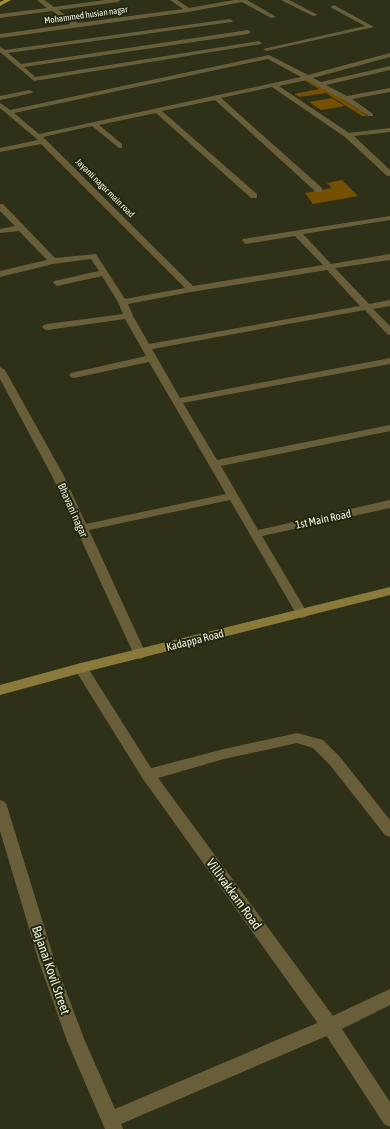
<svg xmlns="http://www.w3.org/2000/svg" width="390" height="1129" viewBox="0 0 390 1129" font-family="'Asap Condensed',sans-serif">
<rect width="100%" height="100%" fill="#2e3118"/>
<path fill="#765002" d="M307 79 320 84 368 116H362L326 93 300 97 294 94 319 89 304 80Z
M332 98 345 106 321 110 309 102Z
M342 180 358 196 313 204 305 193 332 188 327 183Z"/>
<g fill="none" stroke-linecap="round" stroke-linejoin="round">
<path fill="#685f3a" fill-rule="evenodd" d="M37 0H44L54 7 105 0H121L118 2 58 10 78 23 183 9 170 0H177L189 8 234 0H247L276 17 271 18 242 2 188 12 0 38V34L71 24 52 11 0 18V14L47 8Z
M281 0H289L318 15 313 16Z
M334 5 374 27 266 51 263 49 365 26 332 8 331 7Z
M230 19 233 21 232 22 8 53 21 64 248 30 251 32 248 34 24 67 35 77 259 41 262 43 261 44 34 81 0 52V47L5 50Z
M390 53V57L313 78 321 82 390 66V70L326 85 347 96 390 88V92L352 99 373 114V116H369L344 100 307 80 279 86 349 133 390 128V132L354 136 390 170V176H387L345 137 272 87 221 98 322 188V192H316L215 100 162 111 257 194V198H251L156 113 99 125 122 144V148H119L92 126 43 137 193 286 323 265 295 236 246 244 242 241 243 239 390 216V220L303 234 331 264 390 254V260L335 268 369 304 390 300V306L373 309 390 326V335L387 334 365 310 152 349 180 398 390 358V364L183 403 217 460 390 425V431L221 466 258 530 390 500V508L262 536 308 614 306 617 302 618 298 617 230 500 89 530 146 654 145 657 140 659 135 657 52 476 0 379V367L5 370 64 476 86 524 226 494 149 362 74 378 71 377 69 375 71 373 146 356 125 319 47 330 44 329 42 327 44 325 47 324 123 314 118 302 102 276 57 286 53 283 54 281 99 271 91 259 53 264 0 277V271L47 260 19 231 0 233V229L15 226 0 211V204H3L55 258 96 254 125 299 185 288 41 144 0 152V148L38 140 0 108V103L10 110 269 55 308 75ZM268 59 301 77 39 134 14 113ZM327 270 360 306 149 344 133 316 128 304 191 292Z
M30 90 33 92 32 93 0 100V96Z
M297 733 323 740 340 757 390 820V837L385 835 330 765 313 748 297 743 224 759 148 781 143 779 141 775 143 771 148 769 224 749Z
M0 800 5 802 7 806 55 962 85 1041 115 1109 324 1020 390 989V1005L336 1032 121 1124 123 1129H105L67 1041 39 962 0 831Z"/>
<path fill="#685f3a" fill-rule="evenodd" d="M81 663 86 665 153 771 336 1020 390 1102V1127L384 1124 324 1032 143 779 74 668 76 665Z"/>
<path fill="#897a3c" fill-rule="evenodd" d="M390 587V595L81 673 0 695V685L81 663Z"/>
<path fill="#a18e3b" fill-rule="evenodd" d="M4 0H11L0 6V2Z"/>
</g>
<g text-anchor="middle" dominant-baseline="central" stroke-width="4" stroke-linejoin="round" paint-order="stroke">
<g font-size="9" fill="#eff2e3" stroke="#24270e">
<text transform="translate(86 15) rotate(-8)">Mohammed husian nagar</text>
<text transform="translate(105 188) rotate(45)">Jayanti nagar main road</text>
</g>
<g font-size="11" fill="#eff2e3" stroke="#24270e">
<text transform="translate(73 510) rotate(66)">Bhavani nagar</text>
<text transform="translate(323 519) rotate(-12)">1st Main Road</text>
<text transform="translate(195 640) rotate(-14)">Kadappa Road</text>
</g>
<g font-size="13" fill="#eff2e3" stroke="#24270e">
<text transform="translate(234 894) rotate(54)">Villivakkam Road</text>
<text transform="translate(51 970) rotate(71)">Bajanai Kovil Street</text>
</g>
</g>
</svg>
